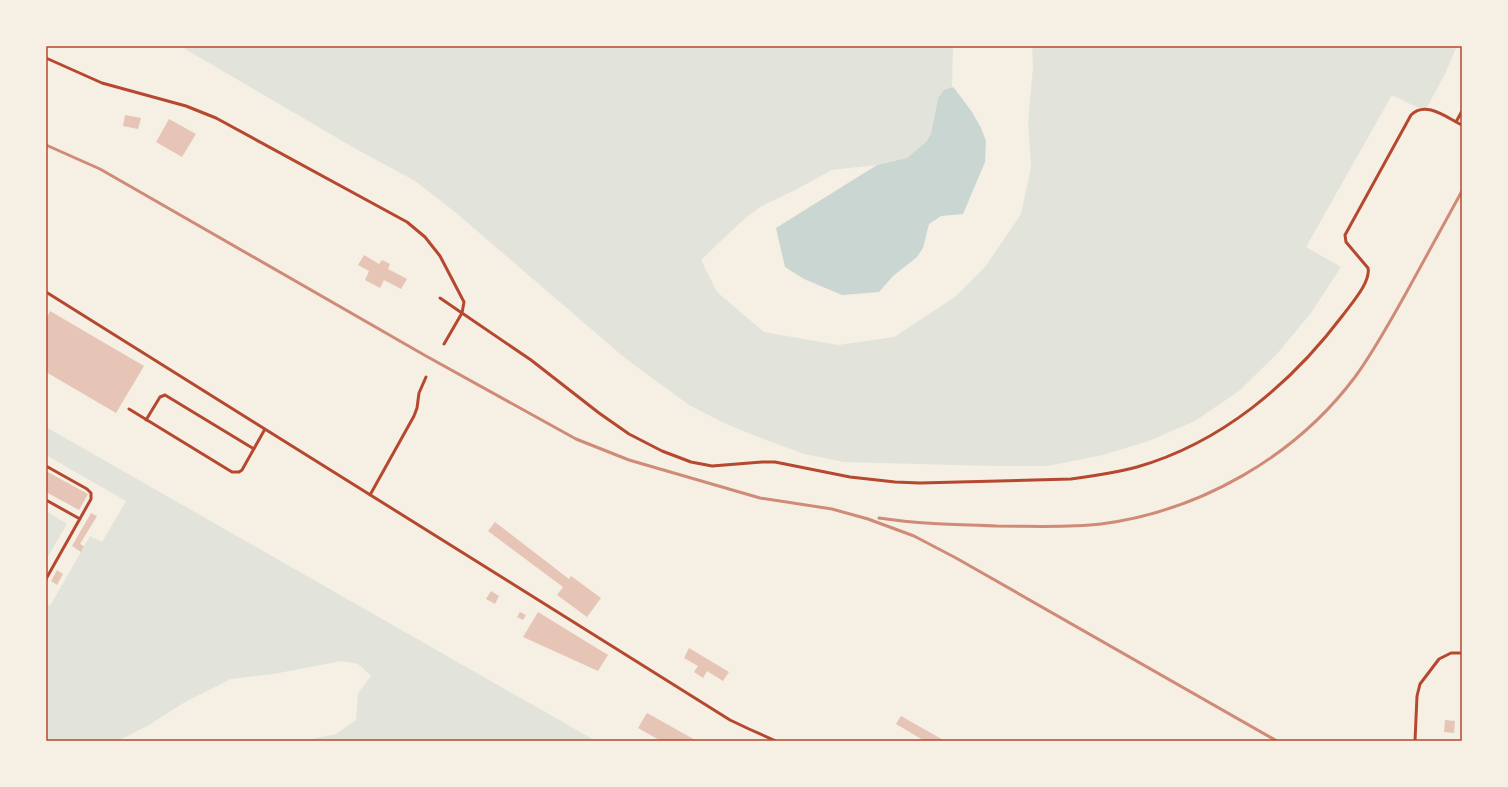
<svg xmlns="http://www.w3.org/2000/svg" width="1508" height="787" viewBox="0 0 1508 787" font-family="Merriweather,serif">
<rect width="100%" height="100%" fill="#f6efe4"/>
<path fill="#e2e4dc" d="M180 46H953L952 87 944 90 938 98 931 134 926 142 907 158 877 165 832 170 797 189 760 207 742 221 701 260 717 292 764 332 838 345 894 337 955 297 985 267 1021 214 1031 167 1028 122 1033 67 1032 46H1457L1445 74 1425 111 1392 95 1306 247 1341 267 1311 313 1277 354 1239 391 1195 421 1149 441 1103 455 1048 466H992L844 462 804 454 766 440 726 424 689 405 626 359 455 212 415 181 356 149Z
M46 427 596 741H302L336 734 356 720 358 693 371 676 358 664 341 661 274 674 231 679 185 702 149 725 118 741H46V604L50 606 90 536 102 542 126 501 46 455Z
M46 511 67 524 46 560Z"/>
<path fill="#c9d6d2" d="M952 87 954 88 972 112 981 128 986 141 985 162 963 214 941 216 929 224 923 248 917 257 893 276 879 292 842 295 804 279 785 267 776 228 877 165 907 158 926 142 931 134 938 98 944 90Z"/>
<path fill="#e6c5b7" d="M125 115 141 118 138 129 123 126Z
M169 119 196 134 182 157 156 142Z
M364 255 379 264 382 260 390 264 388 269 407 279 401 289 384 280 380 288 365 280 369 271 358 265Z
M50 311 144 366 116 413 46 372V319Z
M46 471 88 494 79 510 46 492Z
M91 513 97 516 80 544 84 546 81 552 72 546Z
M495 522 569 579 571 576 601 598 587 617 557 595 563 587 488 531Z
M57 570 63 574 57 585 51 581Z
M491 591 499 596 495 604 486 599Z
M520 612 526 615 523 620 517 617Z
M538 612 608 655 598 671 523 637Z
M689 648 729 672 723 681 707 671 703 678 694 672 698 666 684 658Z
M647 713 697 741H661L638 728Z
M901 716 945 741H922L923 740 896 724Z
M1445 720 1455 721 1454 733 1444 732Z"/>
<g fill="none" stroke-linecap="round" stroke-linejoin="round">
<path stroke="#b5482f" stroke-width="3" d="M46 58 102 83 186 106 216 118 407 222 425 237 440 256 464 302 462 313 444 344
M1456 122 1462 111
M46 292 730 720 749 729 776 741
M440 298 531 360 599 413 629 434 662 451 691 462 712 466 762 462H775L850 477 895 482 920 483 1071 479C1093 476 1115 473 1137 467 1221 443 1291 384 1343 315 1351 304 1371 282 1368 268L1346 242 1345 235 1411 115C1426 100 1447 118 1462 125
M129 409 232 472H239L242 470 265 429
M146 420 160 397 165 395 254 449
M46 466 87 489 91 493V499L46 579
M370 495 414 416 417 408 419 393 426 377
M46 500 80 519
M1415 741 1417 696 1420 684 1439 659 1451 653H1462"/>
<path stroke="#cf8b77" stroke-width="3" d="M46 145 100 169 426 356 576 439 629 460 760 498 832 509 868 519 914 536 956 558 1277 741
M879 518C918 524 958 525 997 526 1032 526 1067 528 1101 524 1200 511 1295 457 1355 377 1374 351 1389 323 1405 295 1424 260 1443 225 1462 191"/>
</g>
<rect width="1508" height="787" fill="none" stroke="#f6efe4" stroke-width="94"/>
<rect x="47" y="47" width="1414" height="693" fill="none" stroke="#b5482f" stroke-width="1.5"/>
</svg>
